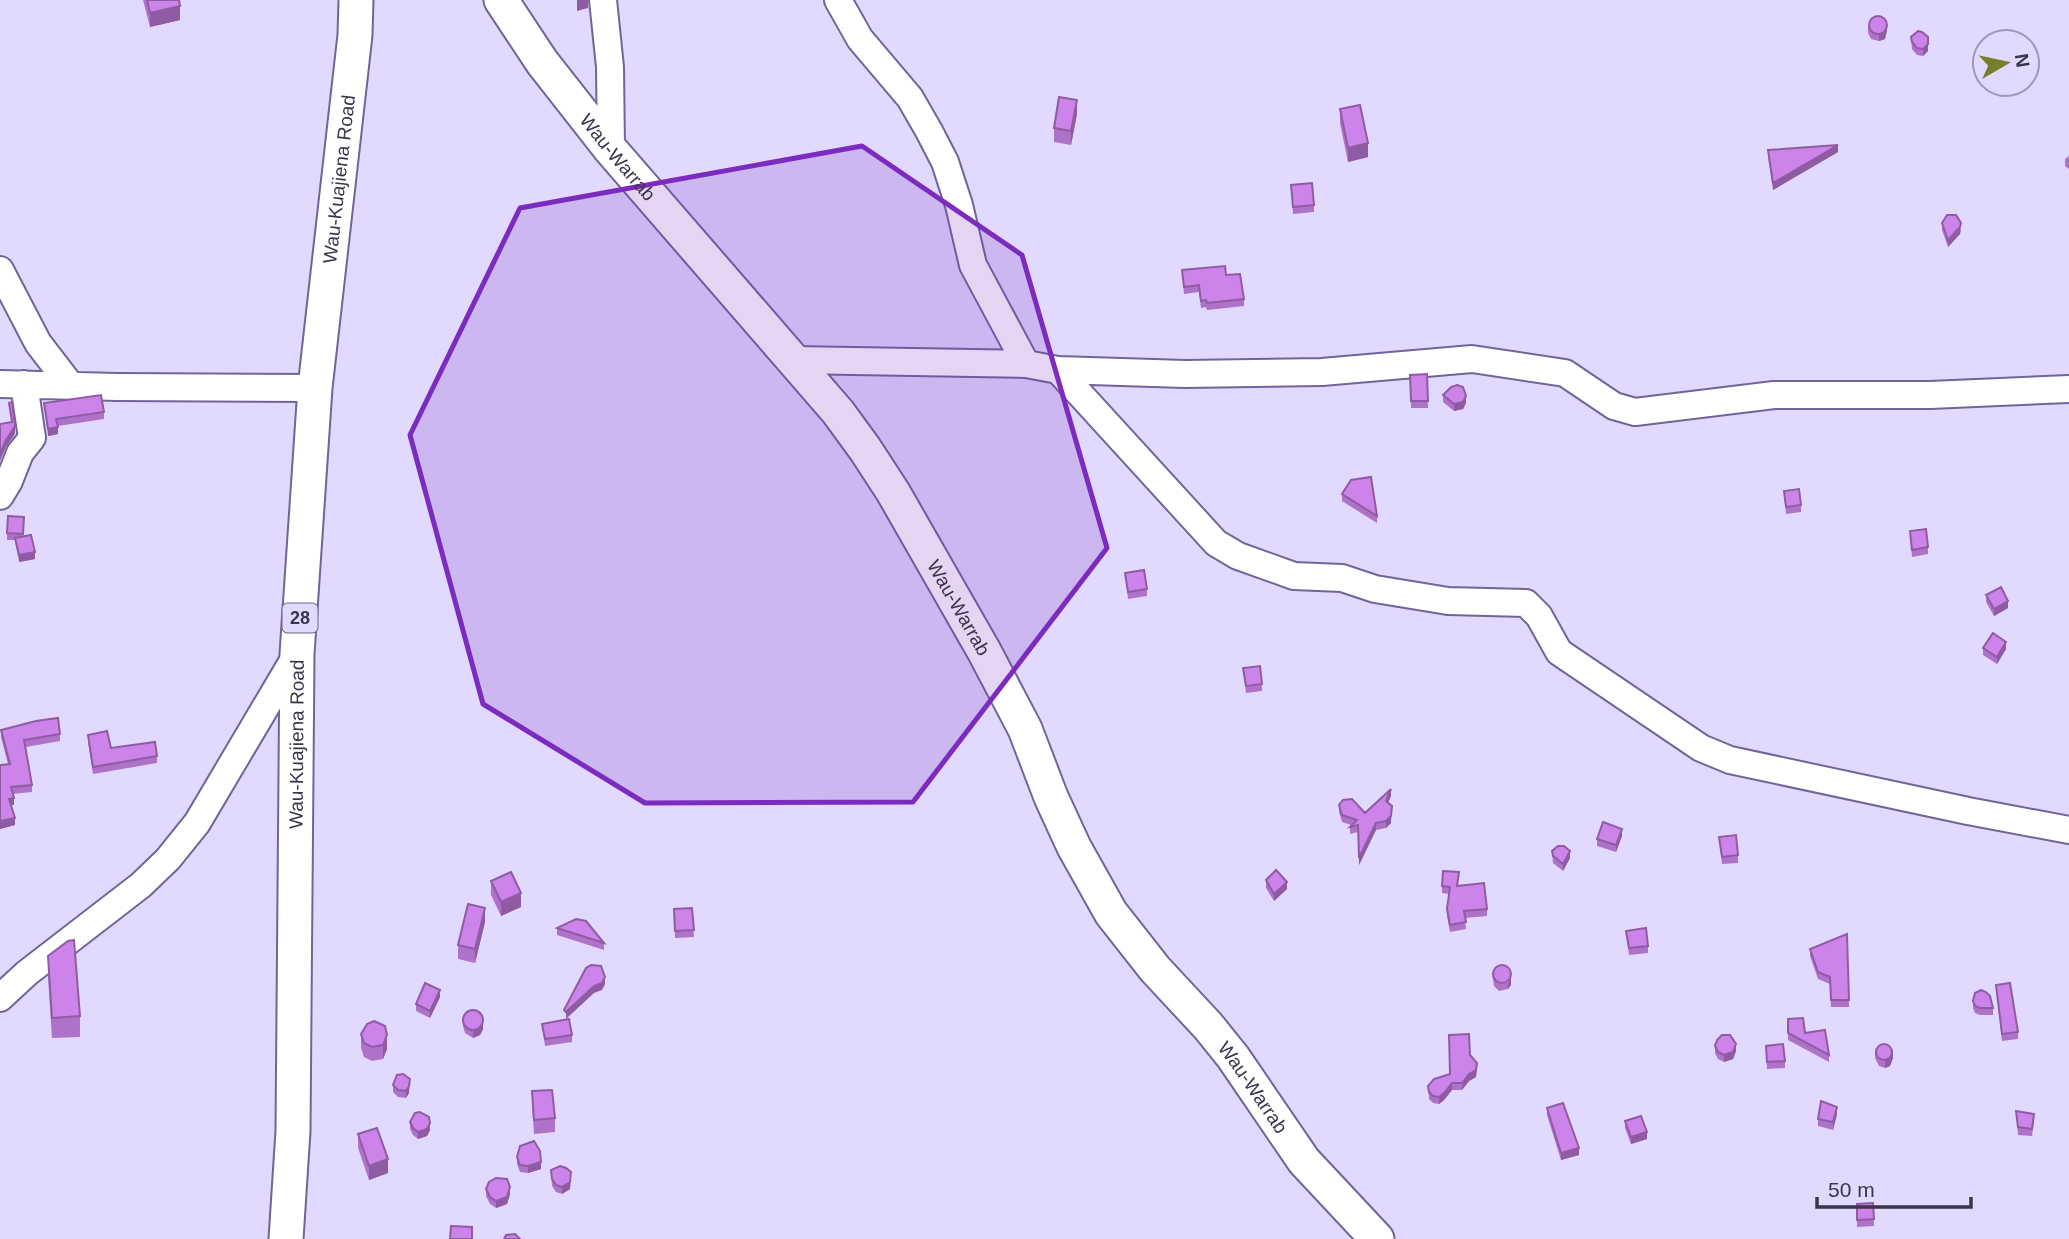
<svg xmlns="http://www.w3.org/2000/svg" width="2069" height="1239" viewBox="0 0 2069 1239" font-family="Arial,sans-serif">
<rect width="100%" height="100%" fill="#e2dafe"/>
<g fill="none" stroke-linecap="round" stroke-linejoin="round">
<defs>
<path id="minor" d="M603 0 610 67 611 150
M838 0 860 39 910 98 929 131 945 162 959 205 973 265 1026 364
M0 270 38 343 71 386
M793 360 1026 364 1058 370 1185 374 1322 372 1472 359 1565 373 1614 406 1635 412 1774 395H1930L2069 389
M1058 370 1216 543 1238 556 1294 576 1342 578 1375 589 1448 601 1526 603 1539 616 1559 652 1701 748 1730 760 1968 811 2069 830
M0 384 117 387 315 388
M0 496 9 481 20 453 32 438 24 384
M0 998 27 973 141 885 168 859 197 823 297 654"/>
<g id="major">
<path id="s1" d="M501 0 542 62 611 150 838 412 865 449 893 492 984 651 1025 729 1051 797 1074 847 1111 913 1155 969 1208 1026 1233 1057 1304 1161 1377 1239"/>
<path id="s2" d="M286 1239 293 1131 297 654 315 388 355 35 356 0"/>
</g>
</defs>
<use href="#minor" stroke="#716499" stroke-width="30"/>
<use href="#major" stroke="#716499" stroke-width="37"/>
<use href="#minor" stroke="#fff" stroke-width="26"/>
<use href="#major" stroke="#fff" stroke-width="33"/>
</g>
<path fill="#af72c9" d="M143 0H179L180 20 150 27Z
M1868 26 1887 30 1885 39 1879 41 1871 39 1868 33Z
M1911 37 1928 51 1923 56 1917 55 1912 49Z
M1340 109 1368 157 1348 162 1340 123Z
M1077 114 1071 145 1054 142V128Z
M1768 150 1838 152 1773 190 1768 157Z
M2069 156V169L2065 166V159Z
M1291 185 1314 205V212L1293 214Z
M1942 223 1961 230 1960 234 1948 247 1942 230Z
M1182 270 1226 275 1244 299V306L1207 310 1206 307 1201 308 1199 292 1184 294Z
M1427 374 1428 408H1411L1410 375Z
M1443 395 1466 403 1463 409 1454 411 1443 402Z
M44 403 104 412V419L58 426V434L48 436Z
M1784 491 1801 505V512L1786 514Z
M1342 494 1377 516V523L1342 501Z
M24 517 23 536 35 559 19 562 15 540H7V533Z
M1910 531 1928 547V554L1912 557Z
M1125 573 1147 589V596L1128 599Z
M1986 595 2008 608 1994 616 1986 602Z
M1983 648 2006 649 1997 664 1983 655Z
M1243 668 1262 684V691L1246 693Z
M1 730 60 734V741L26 747 32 785V792L12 794 14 805H11L15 825 0 829 8 764 1 737Z
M88 735 111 748 157 756V763L93 774 88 742Z
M1391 796 1388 803 1392 806 1391 823 1386 828 1376 830 1359 865 1358 832 1350 834V827L1351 825 1342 822 1339 812V805L1365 813Z
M1622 836 1616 852 1597 846V839Z
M1719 837 1738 855V863L1722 864Z
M1552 851 1570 858 1563 871 1553 863Z
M1266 880 1287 889 1274 901 1266 888Z
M491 881 521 907 501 916 491 895Z
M1442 886H1458L1487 909V916L1465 918 1466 929 1450 932 1447 916 1449 894 1442 893Z
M692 908 694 937 675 938 674 909Z
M485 922 475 963 458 959V945Z
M557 928 604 943V950L557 935Z
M1626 931 1648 946V953L1629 955Z
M1847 934 1849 1007H1831L1830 984 1818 979 1810 956V949Z
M48 956 80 1016V1037L52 1038 48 977Z
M1492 973 1511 985 1508 989 1499 991 1494 986Z
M1996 985 2018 1032V1039L2002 1041Z
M440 997 430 1018 416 1011V1004Z
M1973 1001 1993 1008V1015H1980L1975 1013 1973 1008Z
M463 1019 483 1029 480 1035 473 1038 465 1033 463 1026Z
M1788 1019 1829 1055V1062L1788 1040Z
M367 1024 387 1049 383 1059 372 1061 364 1057 361 1048V1034Z
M542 1024 572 1035V1042L545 1046Z
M1715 1046 1736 1051 1733 1059 1724 1062 1718 1059 1715 1053Z
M1766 1046 1785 1061V1068L1767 1069Z
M1875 1051 1893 1058 1890 1066 1885 1068 1879 1066 1875 1058Z
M1470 1055 1477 1070 1476 1077 1469 1081 1462 1090H1452L1444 1100 1439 1104 1433 1103 1429 1099 1428 1086 1450 1074Z
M393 1085 409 1093 406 1098 398 1097 393 1092Z
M532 1091 555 1118V1132L534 1134 532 1105Z
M1547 1108 1579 1155 1561 1160 1547 1115Z
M2016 1111 2034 1121 2032 1136 2018 1135Z
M1837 1114 1833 1130 1818 1126V1119Z
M1625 1121 1647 1139 1631 1144 1625 1128Z
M410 1122 430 1130 427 1136 418 1139 413 1135 410 1129Z
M358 1134 388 1173 369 1180 358 1148Z
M517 1157 541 1169 528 1173 520 1172 517 1164Z
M551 1170 570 1189 562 1194 556 1192 552 1186Z
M486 1189 510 1194 507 1204 496 1208 490 1204 486 1196Z
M1873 1203 1874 1226 1857 1227V1204Z"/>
<path fill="#8f5ca4" d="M577 0H588V8L577 11Z
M180 6V20L150 27V13Z
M1887 23V30L1885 39 1879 41V34Z
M1928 44V51L1923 56V49Z
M1077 100V114L1071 145V131Z
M1368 143V157L1348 162V148Z
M1838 145V152L1773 190V183Z
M1961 223 1960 234 1948 247V240Z
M1466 396V403L1463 409 1454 411V404Z
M15 426V434L6 447 0 461V454L6 440Z
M58 427V434L48 436V429Z
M35 552V559L19 562V555Z
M2008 601V608L1994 616V609Z
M2006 642V649L1997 664V657Z
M1391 789V796L1386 808V801Z
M14 798V805L9 806V799Z
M1391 816V823L1386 828V821Z
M15 818V825L0 829V821Z
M1376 823V830L1359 865V858Z
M1622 829V836L1616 852V845Z
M1570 851V858L1563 871V864Z
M1287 882V889L1274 901V894Z
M521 893V907L501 916V902Z
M485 908V922L475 963V949Z
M605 977V984L602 990 594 993 566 1019V1012L594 986Z
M1511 978V985L1508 989V982Z
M440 990V997L430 1018V1011Z
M483 1022V1029L480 1035 473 1038V1031Z
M387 1035V1049L383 1059V1045Z
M1736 1044V1051L1733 1059 1724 1062V1055Z
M1893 1050V1058L1890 1066 1885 1068V1061Z
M1477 1063 1476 1077 1469 1081 1462 1090V1083Z
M410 1079 409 1093 406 1098V1091Z
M1452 1083V1090L1444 1100 1439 1104V1097Z
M1837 1107V1114L1833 1130V1122Z
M430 1123V1130L427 1136 418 1139V1132Z
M1647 1132V1139L1631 1144V1137Z
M1579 1148V1155L1561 1160V1153Z
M388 1159V1173L369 1180V1166Z
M541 1162V1169L528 1173V1166Z
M571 1179 570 1189 562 1194V1187Z
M510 1187V1194L507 1204 496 1208V1201Z"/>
<path fill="#cc84ea" stroke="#8f5ca4" stroke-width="2" d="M147 0H179L180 6 150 13Z
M1869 25a9 9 0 1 1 18 0a9 9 0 1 1-18 0Z
M1918 31 1922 32 1928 37V44L1923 49 1917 48 1912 42 1911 37Z
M1059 97 1077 100 1071 131 1054 128Z
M1360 105 1368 143 1348 148 1340 109Z
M1838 145 1773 183 1768 150Z
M1312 183 1314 205 1293 207 1291 185Z
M1947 215H1956L1961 223 1960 227 1948 240 1942 223Z
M1225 266 1226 275 1240 274 1244 299 1207 303 1206 300 1201 301 1199 285 1184 287 1182 270Z
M1427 374 1428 401H1411L1410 375Z
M1457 385 1463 387 1466 396 1463 402 1454 404 1443 395 1451 387Z
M101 395 104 412 56 419 58 427 48 429 44 403Z
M12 402 15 426 6 440 0 454V424L12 422 9 403Z
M1371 477 1377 516 1342 494 1351 480Z
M1799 489 1801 505 1786 507 1784 491Z
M8 516 24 517 23 534 7 533Z
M1926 529 1928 547 1912 550 1910 531Z
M31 535 35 552 19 555 15 538Z
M1144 570 1147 589 1128 592 1125 573Z
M2001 587 2008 601 1994 609 1986 595Z
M1993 633 2006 642 1997 657 1983 648Z
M1260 666 1262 684 1246 686 1243 668Z
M58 718 60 734 24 740 32 785 11 787 14 798 9 799 15 818 0 821V765L10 764 1 730 36 721Z
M107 731 111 748 155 742 157 756 93 767 88 735Z
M1391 789 1386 801 1392 806 1391 816 1386 821 1376 823 1359 858 1358 825 1350 827 1357 820 1342 815 1339 805 1343 800 1352 799 1365 813Z
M1603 822 1622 829 1616 845 1597 839Z
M1736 835 1738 855 1722 857 1719 837Z
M1558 846H1564L1570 851 1563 864 1553 856 1552 851Z
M1276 870 1287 882 1274 894 1266 880Z
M1443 871 1459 872 1457 886 1484 883 1487 909 1464 911 1466 922 1450 925 1447 909 1450 887 1442 886Z
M511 872 521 893 501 902 491 881Z
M468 904 485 908 475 949 458 945Z
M692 908 694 930 675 931 674 909Z
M576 919 586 921 604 943 557 928Z
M1646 928 1648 946 1629 948 1626 931Z
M1847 934 1849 1000H1831L1830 977 1818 972 1810 949Z
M74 940 80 1016 52 1018 48 956 68 941Z
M1493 974a9 9 0 1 1 18 0a9 9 0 1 1-18 0Z
M591 965 601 966 605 977 602 983 594 986 566 1012 564 1010 586 968Z
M425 983 440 990 430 1011 416 1004Z
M2010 983 2018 1032 2002 1034 1996 985Z
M1981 990 1986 992 1990 996 1993 1008H1980L1975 1006 1973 1001 1975 993Z
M463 1020a10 10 0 1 1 20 0a10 10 0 1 1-20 0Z
M1803 1018 1805 1033 1825 1030 1829 1055 1788 1033V1019Z
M569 1019 572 1035 545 1039 542 1024Z
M374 1021 385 1026 387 1035 383 1045 372 1047 364 1043 361 1034 367 1024Z
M1469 1034 1470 1055 1477 1063 1476 1070 1469 1074 1462 1083H1452L1444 1093 1439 1097 1433 1096 1429 1092 1428 1086 1434 1079 1450 1074 1449 1035Z
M1722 1035H1730L1736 1044 1733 1052 1724 1055 1718 1052 1715 1046 1717 1040Z
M1876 1052a8 8 0 1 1 16 0a8 8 0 1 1-16 0Z
M1783 1044 1785 1061 1767 1062 1766 1046Z
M403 1074 410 1079 409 1086 406 1091 398 1090 393 1085 397 1075Z
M552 1090 555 1118 534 1120 532 1091Z
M1821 1101 1837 1107 1833 1122 1818 1119Z
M1563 1103 1579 1148 1561 1153 1547 1108Z
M2016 1111 2034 1114 2032 1129 2018 1127Z
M420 1112 429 1117 430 1123 427 1129 418 1132 413 1128 410 1122 415 1113Z
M1641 1116 1647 1132 1631 1137 1625 1121Z
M377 1128 388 1159 369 1166 358 1134Z
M534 1141 540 1151 541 1162 528 1166 520 1165 517 1157 520 1146Z
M560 1166 566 1168 571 1172 570 1182 562 1187 556 1185 552 1179 551 1170Z
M496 1178 507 1179 510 1187 507 1197 496 1201 490 1197 486 1189 489 1182Z
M1873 1203 1874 1219 1857 1220V1204Z
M451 1226 472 1227V1239H450Z
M515 1234 520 1239H504L506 1235Z"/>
<path fill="#7b2cbf" fill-opacity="0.2" stroke="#7b2cbf" stroke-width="5" stroke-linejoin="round" d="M862 146 1022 255 1107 548 913 802 645 803 483 704 410 435 520 208Z"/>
<g text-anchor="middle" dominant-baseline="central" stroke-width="7" stroke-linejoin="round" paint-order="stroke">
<rect fill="#e2dafe" stroke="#6c6681" stroke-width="2" x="282.5" y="603.5" width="35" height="29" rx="5"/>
<g font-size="18" font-weight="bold" fill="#3a344c">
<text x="300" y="618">28</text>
</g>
<g font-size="19" fill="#3a344c" stroke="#e2dafe">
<text stroke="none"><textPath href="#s1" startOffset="196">Wau-Warrab</textPath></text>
<text stroke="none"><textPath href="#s2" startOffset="1062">Wau-Kuajiena Road</textPath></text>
<text stroke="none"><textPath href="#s1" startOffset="763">Wau-Warrab</textPath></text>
<text stroke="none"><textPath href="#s2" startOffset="495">Wau-Kuajiena Road</textPath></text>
<text stroke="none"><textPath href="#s1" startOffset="1330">Wau-Warrab</textPath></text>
</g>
</g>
<g transform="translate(2006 63) rotate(81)"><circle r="33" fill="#e2dafe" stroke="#9f98b7" stroke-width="2"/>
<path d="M0-5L12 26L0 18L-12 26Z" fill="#767f2b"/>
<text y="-10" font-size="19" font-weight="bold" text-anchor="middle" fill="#3a344c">N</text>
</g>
<path d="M1817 1197v10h154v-10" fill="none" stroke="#3a344c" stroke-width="3.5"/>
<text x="1828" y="1197" font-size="21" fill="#3a344c" stroke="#e2dafe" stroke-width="5" paint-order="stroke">50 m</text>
</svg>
